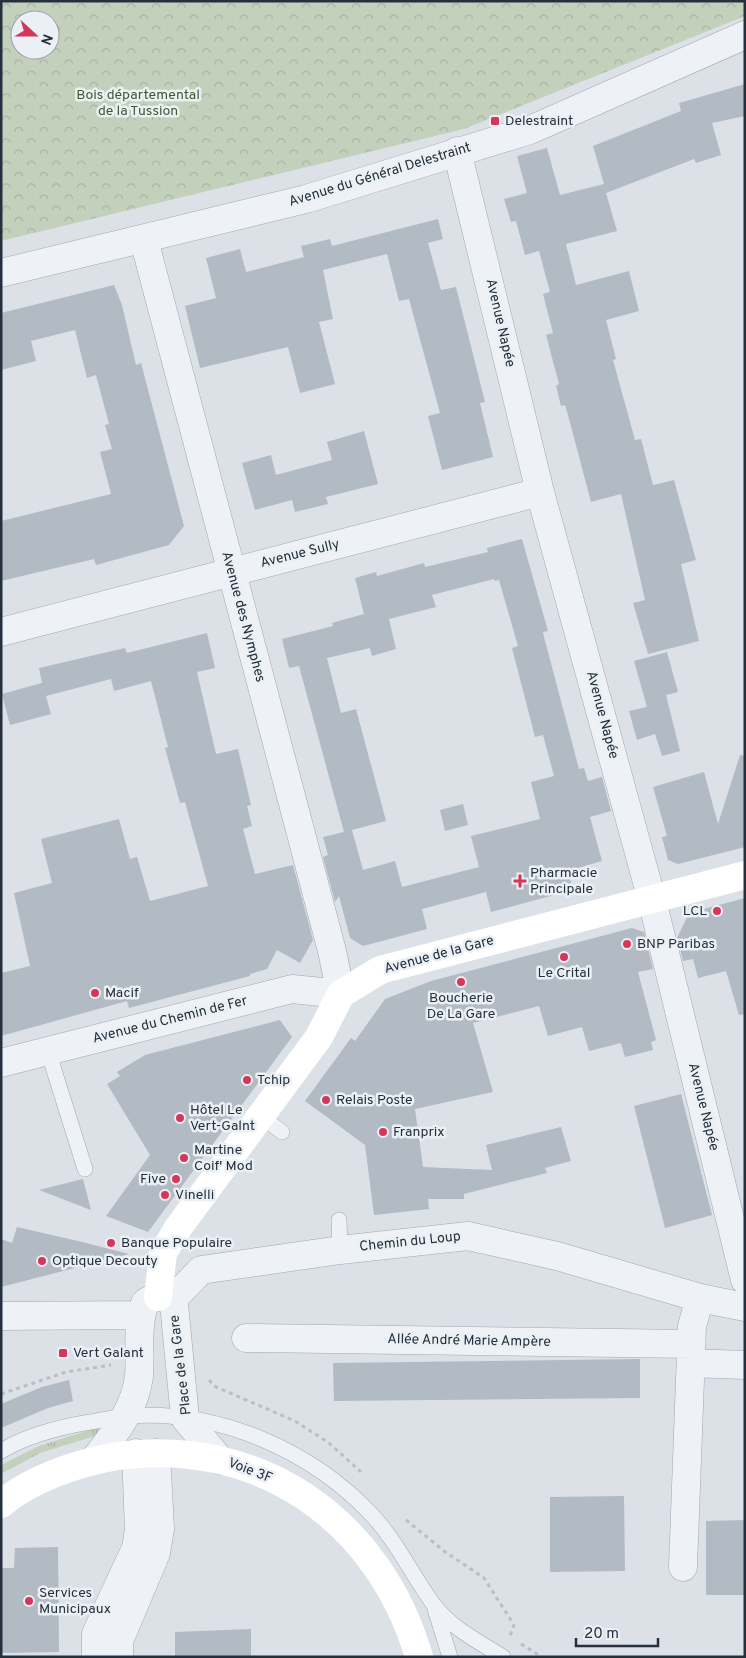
<svg xmlns="http://www.w3.org/2000/svg" width="746" height="1658" viewBox="0 0 746 1658" font-family="Overpass,sans-serif">
<defs>
<pattern id="grass-tufts" width="24" height="20" patternUnits="userSpaceOnUse" patternTransform="scale(1.25)"><rect width="24" height="20" fill="#c3d1bc"/><path d="M3 7l-1-3M5 7V3M7 7l1-3M15 17l-1-3M17 17v-4M19 17l1-3" fill="none" stroke="#a7b4a3"/></pattern>
<pattern id="forest-crowns" width="20" height="18" patternUnits="userSpaceOnUse" patternTransform="scale(1.25)"><rect width="20" height="18" fill="#c3d1bc"/><path d="M2 6a3 3 0 1 1 6 0M12 15a3 3 0 1 1 6 0" fill="none" stroke="#a7b4a3"/></pattern>
</defs>
<rect width="100%" height="100%" fill="#dbe1e7"/>
<path fill="url(#grass-tufts)" d="M96 1428 100 1430 98 1435 40 1453 1 1474V1465L39 1446Z"/>
<path fill="url(#forest-crowns)" fill-rule="evenodd" d="M1 1H745V16L464 129 1 241ZM20 20H50V50H20Z"/>
<path fill="#b2bac4" fill-rule="evenodd" d="M745 84V116L712 123 721 155 696 163 694 159 606 193 617 231 566 244 576 285 629 271 639 311 606 320 616 359 613 360 635 440 641 439 653 485 674 480 696 560 681 564 699 641 648 654 633 603 645 600 621 494 591 502 568 415 565 405 561 406 556 386 559 384 546 335 553 333 543 294 550 292 539 251 525 255 516 221 511 222 504 199 527 193 517 156 547 148 560 195 604 184 593 146 681 111 679 103Z
M438 219 443 239 428 243 441 290 456 287 485 402 480 403 493 457 442 470 428 416 440 413 409 299 399 301 387 254 323 270 333 319 319 322 335 384 300 393 288 347 200 368 185 306 216 298 206 258 240 249 246 272 304 257 301 246 330 239 332 246Z
M114 285 122 305 136 365 141 363 184 526 169 545 96 565 94 559 1 581V521L111 494 100 452 112 449 105 425 109 424 96 375 87 378 75 330 31 341 36 361 1 370V313Z
M364 431 378 484 326 497 328 504 295 512 292 500 255 510 242 463 271 455 276 475 332 460 327 442Z
M522 539 548 631 543 632 544 637 579 769 584 768 588 781 602 777 611 811 590 817 602 861 568 871 573 890 491 912 486 892 422 909 427 929 363 946 350 938 339 896 335 902 323 857 328 855 323 837 352 830 344 832 299 666 289 668 282 639 333 626 332 623 364 614 355 578 376 572 377 576 424 563 425 567 488 552 487 548ZM494 579 495 581 499 580 518 646 512 648 535 737 543 735 554 776 531 782 540 819 471 836 479 867 402 887 395 861 363 870 352 830 386 821 356 709 341 713 327 658 370 648 372 656 396 649 389 619 436 607 432 595Z
M207 633 215 668 197 672 216 754 238 749 251 805 247 806 252 826 243 829 255 874 293 865 313 940 300 963 277 950 267 969 250 974V976L129 1008 127 1001 1 1036V973L30 966 14 893 52 883 41 839 119 819 130 859 137 857 150 901 208 886 185 802 180 803 165 748 168 747 151 681 114 691 111 679 46 696 51 714 10 725 2 694 42 683 39 668 125 648 127 653Z
M667 652 678 692 666 695 680 751 662 756 655 734 637 740 629 711 647 707 634 661Z
M740 755 745 756V847L678 864 668 860 662 837 667 836 653 787 704 772 718 824Z
M463 804 468 825 445 831 440 810Z
M745 898V1014L739 1015 726 971 698 978 693 959 683 961 677 938 689 913Z
M632 928 644 932 653 969 638 972 656 1040 651 1042 653 1050 625 1057 621 1043 589 1051 582 1027 548 1036 539 1006 473 1023 493 1092 415 1109 423 1167 492 1170 486 1145 561 1127 571 1161 545 1168 547 1173 464 1194V1199H428L429 1209 374 1215 365 1145 305 1101 351 1038 355 1041 385 999 431 981Z
M280 1020 292 1037 148 1232 106 1216 150 1155 107 1084 120 1076 117 1072 145 1055Z
M681 1094 712 1215 665 1228 634 1106Z
M83 1179 91 1210 39 1190Z
M17 1227 78 1241 129 1254 1 1287V1239L12 1243Z
M640 1359V1398L334 1401 333 1363Z
M69 1380 73 1401 48 1408 1 1428V1404L42 1387Z
M624 1496 625 1571 550 1572V1497Z
M745 1520V1595H706V1521Z
M58 1547 59 1652 1 1653 2 1568H14L15 1548Z
M251 1629V1657H175V1632Z"/>
<g fill="none" stroke-linecap="round" stroke-linejoin="round">
<defs>
<path id="lane" d="M48 1051 85 1169
M261 1116 282 1132
M339 1220 340 1250
M1 1451C28 1435 60 1427 90 1422 103 1420 115 1417 128 1416 217 1409 311 1450 372 1515 397 1542 412 1575 434 1605 450 1627 479 1642 503 1657
M435 1609 450 1657"/>
<path id="street" d="M457 151 540 492 652 900 745 1280
M1 273 306 199 530 130 745 35
M1 632 540 492
M1 1063 292 989 341 994 332 951 144 240
M171 1301 201 1270 340 1250 468 1236 557 1256 700 1298 745 1307
M1 1316 141 1315
M246 1338 691 1344
M691 1363 745 1365
M94 1460C114 1434 135 1410 139 1376 141 1352 136 1326 145 1303 155 1295 165 1295 174 1304L185 1418 220 1460
M683 1567 692 1326 700 1298
M96 1657V1634L136 1548 139 1530 136 1453
M119 1657V1641L156 1553 160 1529 156 1453"/>
</defs>
<use href="#lane" stroke="#a1a8b1" stroke-width="16"/>
<use href="#street" stroke="#a1a8b1" stroke-width="29"/>
<path stroke="#babfc5" stroke-width="3" stroke-dasharray="4 4" stroke-linecap="butt" d="M209 1380 216 1387 295 1421 329 1443 361 1472
M1 1394 66 1372 111 1365
M406 1520 444 1551 484 1578 514 1625 510 1636
M521 1644 542 1657"/>
<use href="#lane" stroke="#eef1f5" stroke-width="15"/>
<use href="#street" stroke="#eef1f5" stroke-width="28"/>
<path stroke="#fff" stroke-width="28" d="M158 1297 163 1253 178 1228 319 1037 341 994 380 970 745 875
M1 1504C31 1479 75 1464 112 1457 257 1434 379 1519 419 1657"/>
</g>
<g fill="#d5375b" stroke="#ebf0f5" stroke-width="2">
<rect x="490" y="116" width="10" height="10" rx="2.5"/>
<path d="M517.5 873.5h5v5h5v5h-5v5h-5v-5h-5v-5h5z"/>
<circle cx="717" cy="911" r="5"/>
<circle cx="627" cy="944" r="5"/>
<circle cx="564" cy="957" r="5"/>
<circle cx="461" cy="982" r="5"/>
<circle cx="95" cy="993" r="5"/>
<circle cx="247" cy="1080" r="5"/>
<circle cx="326" cy="1100" r="5"/>
<circle cx="180" cy="1118" r="5"/>
<circle cx="383" cy="1132" r="5"/>
<circle cx="184" cy="1158" r="5"/>
<circle cx="176" cy="1179" r="5"/>
<circle cx="165" cy="1195" r="5"/>
<circle cx="111" cy="1243" r="5"/>
<circle cx="42" cy="1261" r="5"/>
<rect x="58" y="1348" width="10" height="10" rx="2.5"/>
<circle cx="29" cy="1601" r="5"/>
</g>
<g text-anchor="middle" dominant-baseline="central" stroke-width="5" stroke-linejoin="round" paint-order="stroke">
<g font-size="14" fill="#3c5a31" stroke="#ebf0f5">
<text x="138" y="95">Bois départemental<tspan x="138" dy="16">de la Tussion</tspan></text>
</g>
<g font-size="14" fill="#25303e" stroke="#ebf0f5" text-anchor="start">
<text x="505" y="121">Delestraint</text>
<text x="530" y="873">Pharmacie<tspan x="530" dy="16">Principale</tspan></text>
<text x="707" y="911" text-anchor="end">LCL</text>
<text x="637" y="944">BNP Paribas</text>
<text x="564" y="973" text-anchor="middle">Le Crital</text>
<text x="105" y="993">Macif</text>
<text x="461" y="998" text-anchor="middle">Boucherie<tspan x="461" dy="16">De La Gare</tspan></text>
<text x="257" y="1080">Tchip</text>
<text x="336" y="1100">Relais Poste</text>
<text x="190" y="1110">Hôtel Le<tspan x="190" dy="16">Vert-Galnt</tspan></text>
<text x="393" y="1132">Franprix</text>
<text x="194" y="1150">Martine<tspan x="194" dy="16">Coif' Mod</tspan></text>
<text x="166" y="1179" text-anchor="end">Five</text>
<text x="175" y="1195">Vinelli</text>
<text x="121" y="1243">Banque Populaire</text>
<text x="52" y="1261">Optique Decouty</text>
<text x="73" y="1353">Vert Galant</text>
<text x="39" y="1593">Services<tspan x="39" dy="16">Municipaux</tspan></text>
</g>
<g font-size="14" fill="#25303e" stroke="#ebf0f5">
<text transform="translate(380 175) rotate(-17)">Avenue du Général Delestraint</text>
<text transform="translate(500 323) rotate(77)">Avenue Napée</text>
<text transform="translate(300 554) rotate(-14)">Avenue Sully</text>
<text transform="translate(243 617) rotate(75)">Avenue des Nymphes</text>
<text transform="translate(602 715) rotate(75)">Avenue Napée</text>
<text transform="translate(439 955) rotate(-15)">Avenue de la Gare</text>
<text transform="translate(170 1020) rotate(-14)">Avenue du Chemin de Fer</text>
<text transform="translate(703 1107) rotate(76)">Avenue Napée</text>
<text transform="translate(410 1242) rotate(-6)">Chemin du Loup</text>
<text transform="translate(469 1341) rotate(1)">Allée André Marie Ampère</text>
<text transform="translate(181 1365) rotate(-97)">Place de la Gare</text>
<text transform="translate(250 1471) rotate(21)">Voie 3F</text>
</g>
</g>
<rect width="746" height="1658" fill="none" stroke="#25303e" stroke-width="5"/>
<g transform="translate(35 35) rotate(111)"><circle r="24" fill="#ebf0f5" stroke="#9ca3ac"/>
<path d="M0-4L9 19L0 12L-9 19Z" fill="#d5375b"/>
<text y="-8" font-size="14" font-weight="bold" text-anchor="middle" fill="#25303e">N</text>
</g>
<path d="M576 1638v8h82v-8" fill="none" stroke="#25303e" stroke-width="2.5"/>
<text x="584" y="1638" font-size="15" fill="#25303e" stroke="#ebf0f5" stroke-width="4" paint-order="stroke">20 m</text>
</svg>
